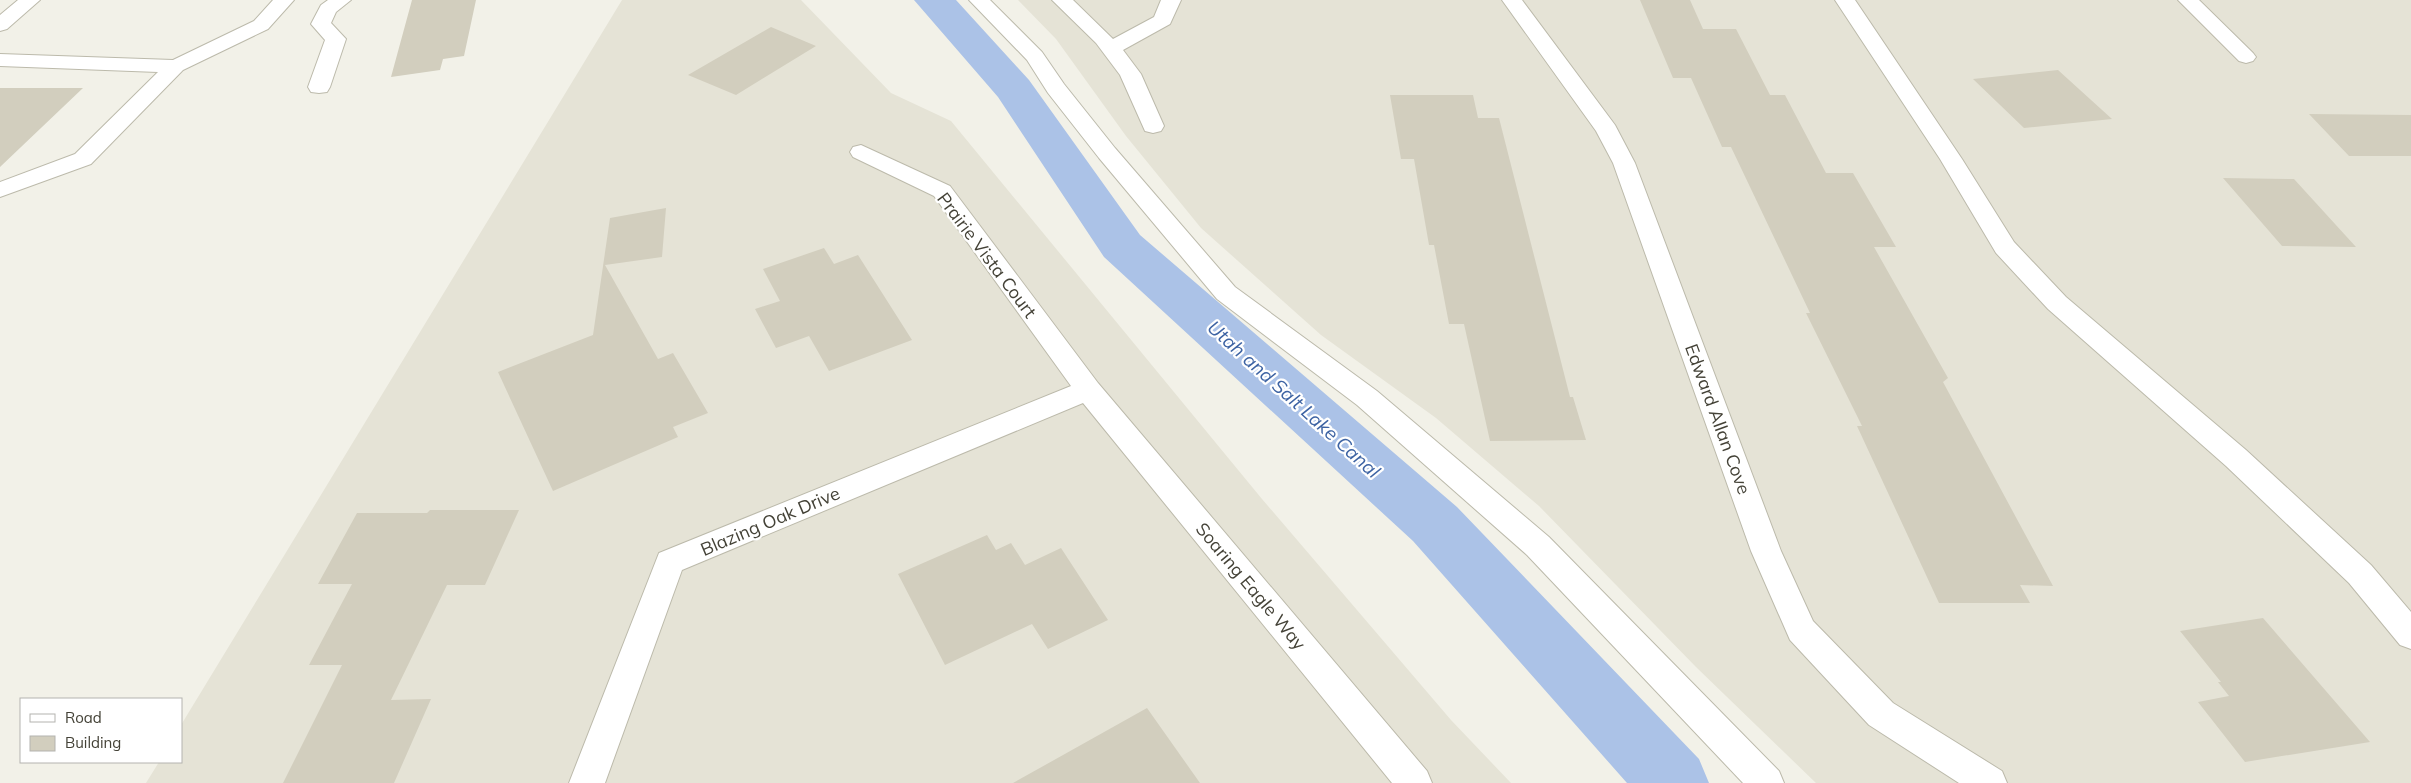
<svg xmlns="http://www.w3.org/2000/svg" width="2411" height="783" viewBox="0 0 2411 783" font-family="Mulish,sans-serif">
<rect width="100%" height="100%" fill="#f2f1e8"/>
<path fill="#e5e3d6" d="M622 0H801L891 93 951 121 1262 499 1451 720 1511 783H146L159 762H181V725Z
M1018 0H2411V783H1816L1696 667 1539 506 1436 418 1321 335 1201 228 1126 136 1056 39Z"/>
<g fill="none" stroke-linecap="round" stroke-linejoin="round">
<path fill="#abc2e7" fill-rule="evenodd" d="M914 0H956L1029 80 1140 235 1457 507 1699 759 1709 783H1627L1413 541 1104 257 998 97Z"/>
</g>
<path fill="#d2cebe" d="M412 0H476L464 56 443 59 440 70 391 77Z
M1640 0H1690L1703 29H1736L1770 95H1785L1826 173H1853L1896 247H1874L1948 378 1943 382 2053 586 2020 585 2030 603H1939L1857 426H1862L1806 313H1810L1731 147H1722L1691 78H1673Z
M771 27 816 46 736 95 688 75Z
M2058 70 2112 119 2024 128 1973 79Z
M0 88H83L0 167Z
M1390 95H1473L1478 118H1499L1570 397H1573L1586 440 1490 441 1464 324H1449L1434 245H1429L1414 159H1401Z
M2309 114 2411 115V156H2349Z
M2223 178 2294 179 2356 247 2282 246Z
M666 208 662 257 605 265 658 359 673 353 708 413 673 427 678 437 553 491 498 372 593 335 610 218Z
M824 248 834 264 858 255 912 340 829 371 809 336 776 348 755 309 780 301 763 269Z
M430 510H519L485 585H447L391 700 431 699 394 783H283L342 665H309L352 584H318L357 513H427Z
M987 535 996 550 1011 543 1025 565 1061 548 1108 620 1048 649 1032 624 945 665 898 574Z
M2263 618 2370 742 2245 762 2198 702 2229 696 2218 682H2221L2180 631Z
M1147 708 1200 783H1013Z"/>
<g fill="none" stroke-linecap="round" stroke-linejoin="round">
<defs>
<path id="lane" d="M18 0H40L7 29 0 31V15Z
M273 0H294L268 29 183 70 91 164 0 197V182L75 154 158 72 0 66V54L173 60 254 21Z
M328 0H351L336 12 331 23 346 39 330 87 327 92 319 93 311 92 308 87 325 40 311 24 321 5Z
M969 0H990L1042 52 1064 84 1115 148 1235 287 1377 391 1549 537 1779 771 1784 783H1743L1527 555 1357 405 1217 299 1099 158 1048 93 1027 60Z
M1052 0H1073L1113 39 1154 17 1161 0H1181L1170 24 1123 50 1141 74 1164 126 1161 131 1153 133 1145 131 1120 75 1096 43Z
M1835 0H1855L1962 159 2014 242 2066 297 2246 450 2371 565 2411 612V649L2400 645 2349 583 2226 466 2048 309 1996 253 1940 159Z
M2178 0H2199L2253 53 2256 57 2253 61 2246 63 2239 61Z"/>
<path id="street" d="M1502 0H1522L1615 125 1635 163 1781 551 1813 621 1893 703 2002 771 2007 783H1959L1869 725 1790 640 1751 551 1613 163 1596 131Z
M861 145 950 186 1098 383 1427 771 1432 783H1392L1083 403 682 570 605 783H569L659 553 1071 386 934 196 853 157 850 152 853 147Z"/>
</defs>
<use href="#lane" stroke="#bcbaab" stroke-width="2"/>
<use href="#street" stroke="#bcbaab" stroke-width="2"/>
<use href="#lane" fill="#fff" fill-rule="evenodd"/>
<use href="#street" fill="#fff" fill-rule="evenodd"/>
</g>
<g text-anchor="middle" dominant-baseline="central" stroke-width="4.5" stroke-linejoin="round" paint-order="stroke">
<g font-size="18" fill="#444237" stroke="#fff">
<text transform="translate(987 255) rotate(53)">Prairie Vista Court</text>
<text transform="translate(1718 419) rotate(70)">Edward Allan Cove</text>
<text transform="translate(770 521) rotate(-23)">Blazing Oak Drive</text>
<text transform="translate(1251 586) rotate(50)">Soaring Eagle Way</text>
</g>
<g font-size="19" font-style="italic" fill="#3d63a3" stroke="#fff">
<text transform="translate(1294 399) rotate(42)">Utah and Salt Lake Canal</text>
</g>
</g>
<rect x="20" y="698" width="162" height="65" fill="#ffffff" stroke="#b4b3af"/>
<rect x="30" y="714" width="25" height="8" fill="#ffffff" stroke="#b4b3af"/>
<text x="65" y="723" font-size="15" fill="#444237">Road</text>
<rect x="30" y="736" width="25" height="15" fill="#d2cebe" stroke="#b4b3af"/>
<text x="65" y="748" font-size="15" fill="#444237">Building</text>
</svg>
